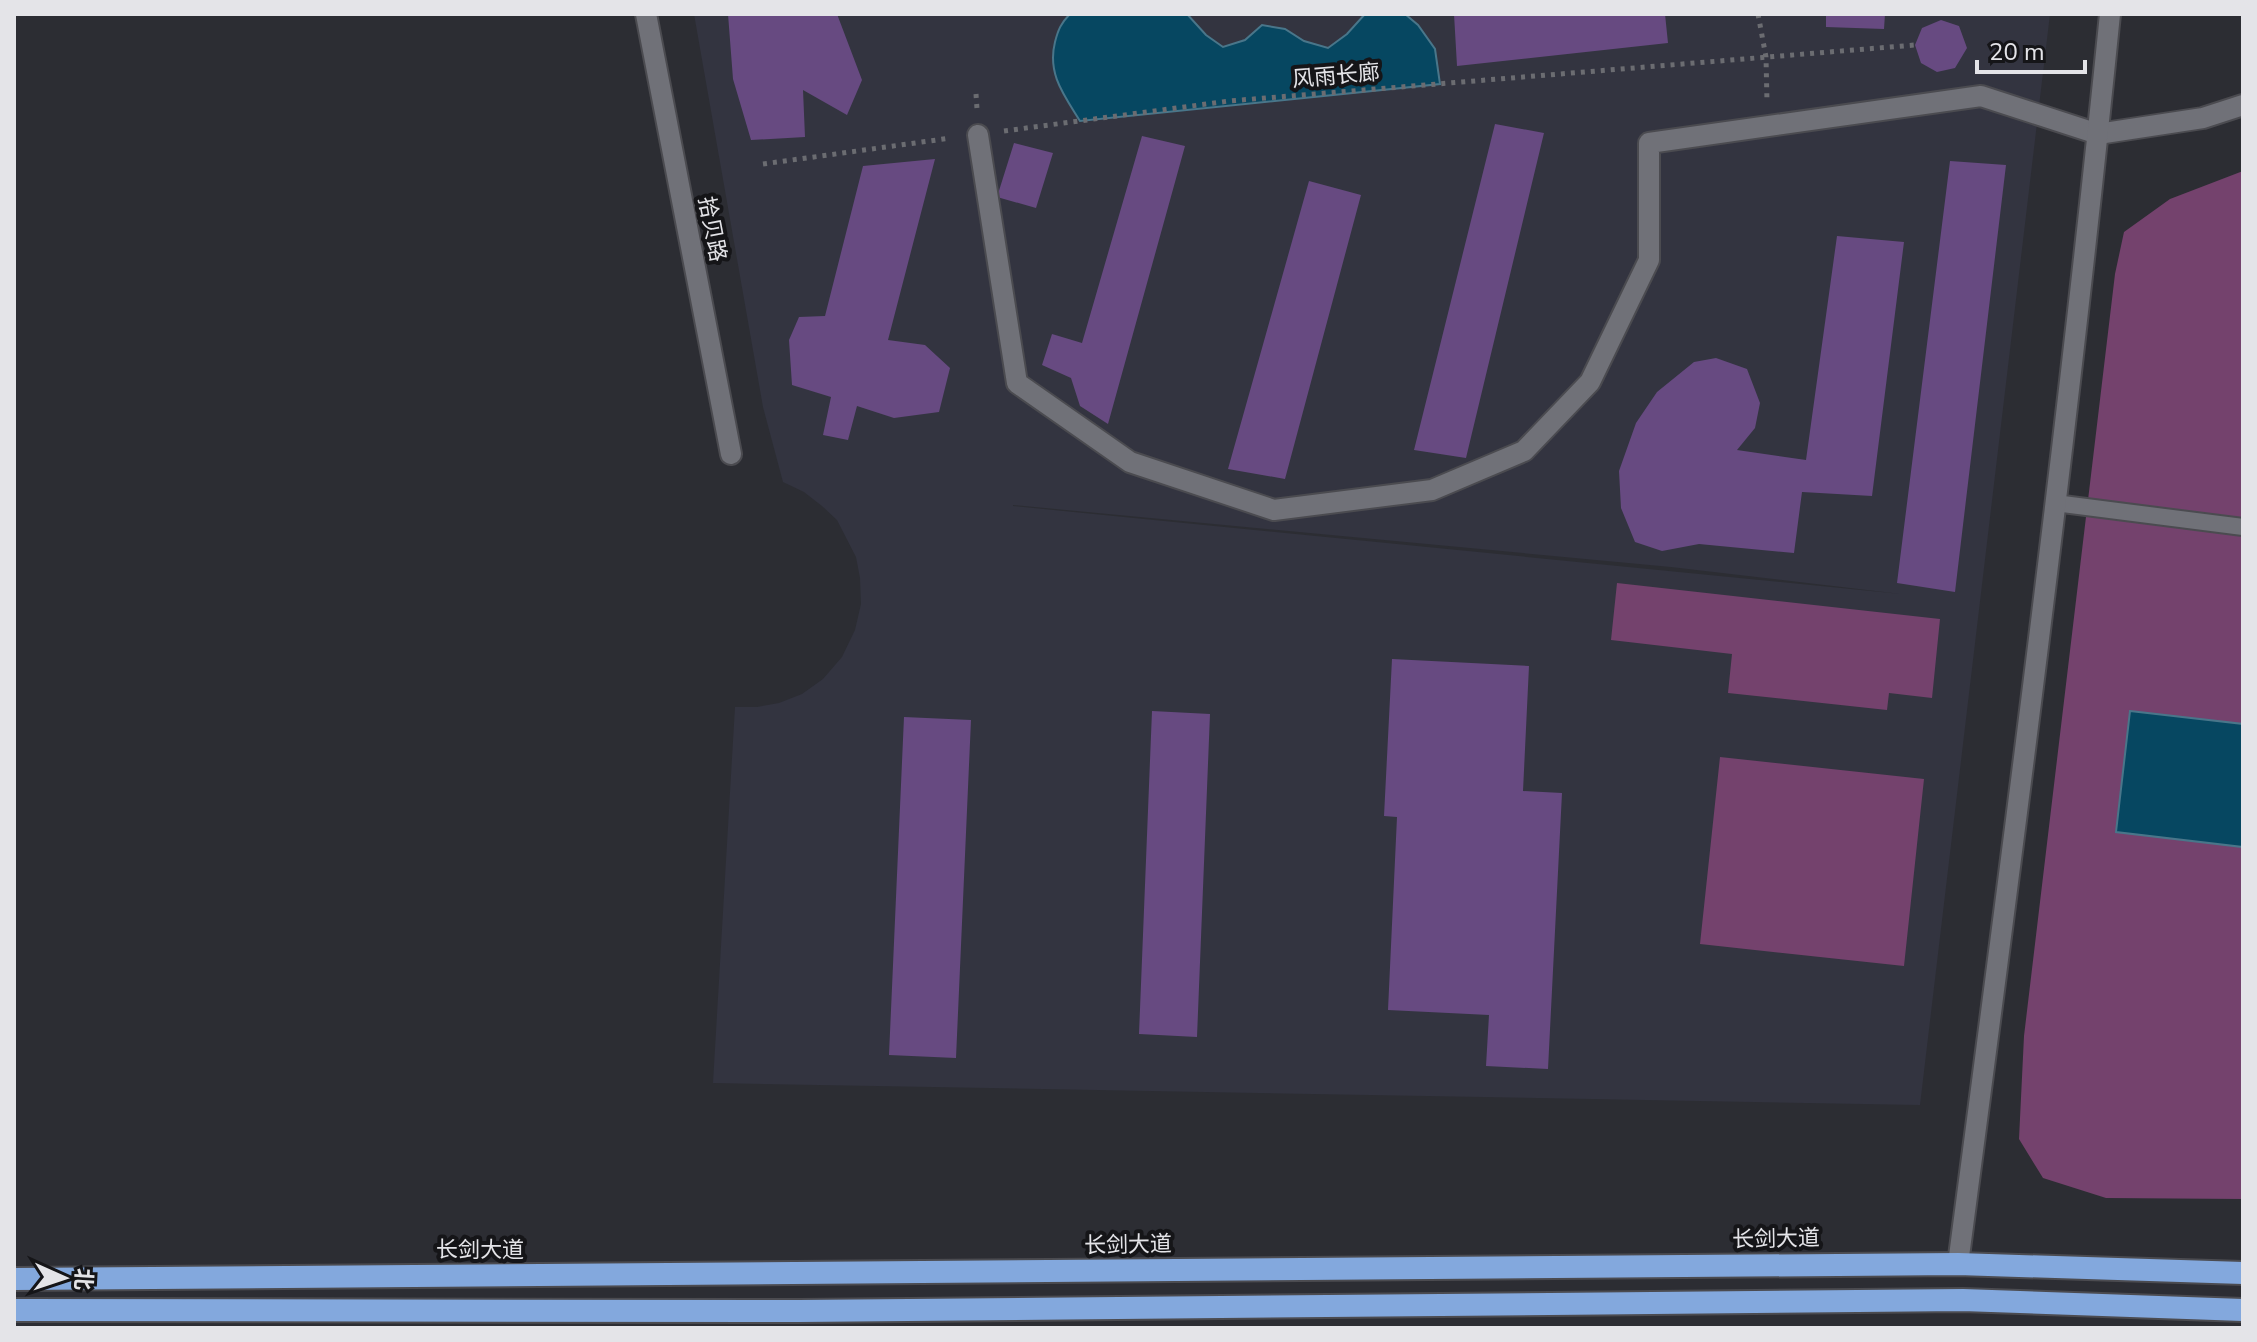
<svg xmlns="http://www.w3.org/2000/svg" width="2257" height="1342" viewBox="0 0 2257 1342" font-family="'Nunito Sans','Noto Sans SC',sans-serif">
<rect width="100%" height="100%" fill="#2c2d33"/>
<path fill="#333440" fill-rule="evenodd" d="M694 14H2050L1920 1105 713 1083 735 707H757L779 703 802 694 823 679 842 657 855 630 861 604 860 578 856 557 837 520 822 506 804 492 783 482 763 407ZM1013 505 1671 567 1901 594 1013 506Z"/>
<path fill="#74426d" d="M2243 171V1199L2106 1198 2043 1178 2019 1139 2024 1036 2115 274 2124 232 2170 199Z
M1617 583 1940 619 1932 698 1889 693 1887 710 1728 693 1732 654 1611 640Z
M1720 757 1924 779 1904 966 1700 944Z"/>
<path fill="#064761" stroke="#49768a" stroke-width="2" d="M1070 14H1187L1206 35 1223 47 1245 40 1262 25 1285 29 1304 41 1328 48 1347 34 1365 14H1405L1418 25 1435 49 1440 84 1080 121C1064 95 1047 74 1055 42 1058 30 1061 23 1070 14Z
M2130 711 2243 724V847L2116 832Z"/>
<path fill="#674a81" d="M728 14H837L862 80 847 115 803 90 805 137 751 140 733 79Z
M1454 14H1665L1668 43 1457 66Z
M1826 14H1885L1884 29 1826 27Z
M1941 20 1959 26 1967 48 1955 68 1937 72 1921 63 1915 45 1922 28Z
M1495 124 1544 133 1466 458 1414 450Z
M1142 136 1185 146 1108 424 1080 406 1071 378 1042 365 1052 334 1082 343Z
M1014 143 1053 153 1036 208 997 197Z
M935 159 888 340 925 345 950 368 939 412 894 418 857 406 848 440 823 435 831 397 792 385 789 340 799 317 825 316 863 166Z
M1950 161 2006 165 1955 592 1897 583Z
M1309 181 1361 195 1285 479 1228 469Z
M1837 236 1904 242 1872 496 1802 492 1794 553 1699 544 1662 551 1635 542 1621 508 1619 471 1636 423 1657 392 1694 362 1716 358 1747 369 1760 403 1755 428 1737 450 1806 460Z
M1392 659 1529 666 1523 791 1562 793 1548 1069 1486 1066 1489 1015 1388 1010 1397 817 1384 816Z
M1152 711 1210 714 1197 1037 1139 1034Z
M904 717 971 720 956 1058 889 1055Z"/>
<g fill="none" stroke-linecap="round" stroke-linejoin="round">
<defs>
<path id="service" d="M2055 503 2243 527"/>
<path id="minor" d="M646 14 731 454
M978 135 1017 383 1130 462 1274 510 1432 490 1524 451 1590 382 1649 260V143L1981 96 2098 134 2203 118 2243 105"/>
<path id="tertiary" d="M1958 1264C2013 848 2068 431 2110 14"/>
<path id="trunk" d="M14 1279 1958 1264 2243 1273
M14 1310 799 1311 1963 1300 2243 1310"/>
</defs>
<use href="#service" stroke="#4b4b50" stroke-width="20"/>
<use href="#minor" stroke="#4b4b50" stroke-width="24"/>
<use href="#tertiary" stroke="#4b4b50" stroke-width="24"/>
<use href="#trunk" stroke="#4b4b50" stroke-width="26"/>
<path stroke="#6b6c71" stroke-width="5" stroke-dasharray="4 6" stroke-linecap="butt" d="M1758 14 1766 57 1767 102
M976 94 977 109
M1004 131 1229 101 1915 45
M763 164 951 138"/>
<use href="#service" stroke="#707178" stroke-width="16"/>
<use href="#minor" stroke="#707178" stroke-width="20"/>
<use href="#tertiary" stroke="#707178" stroke-width="20"/>
<use href="#trunk" stroke="#83a8dd" stroke-width="22"/>
</g>
<g text-anchor="middle" dominant-baseline="central" stroke-width="8" stroke-linejoin="round" paint-order="stroke">
<g font-size="22" fill="#e4e4e8" stroke="#151518">
<text transform="translate(1336 76) rotate(-5)">风雨长廊</text>
<text transform="translate(712 229) rotate(79)">拾贝路</text>
<text transform="translate(1776 1239) rotate(-1)">长剑大道</text>
<text transform="translate(1128 1245) rotate(-1)">长剑大道</text>
<text x="480" y="1250">长剑大道</text>
</g>
</g>
<rect width="2257" height="1342" fill="none" stroke="#e4e4e8" stroke-width="32"/>
<g transform="translate(64 1278) rotate(93)" stroke="#151518" stroke-width="6" paint-order="stroke">
<path d="M0-6L14 30L0 20L-14 30Z" fill="#e4e4e8"/>
<text y="-12" font-size="22" font-weight="bold" text-anchor="middle" fill="#e4e4e8">北</text>
</g>
<path d="M1977 60v12h108v-12" fill="none" stroke="#e4e4e8" stroke-width="4"/>
<text x="1989" y="60" font-size="24" fill="#e4e4e8" stroke="#151518" stroke-width="6" paint-order="stroke">20 m</text>
</svg>
